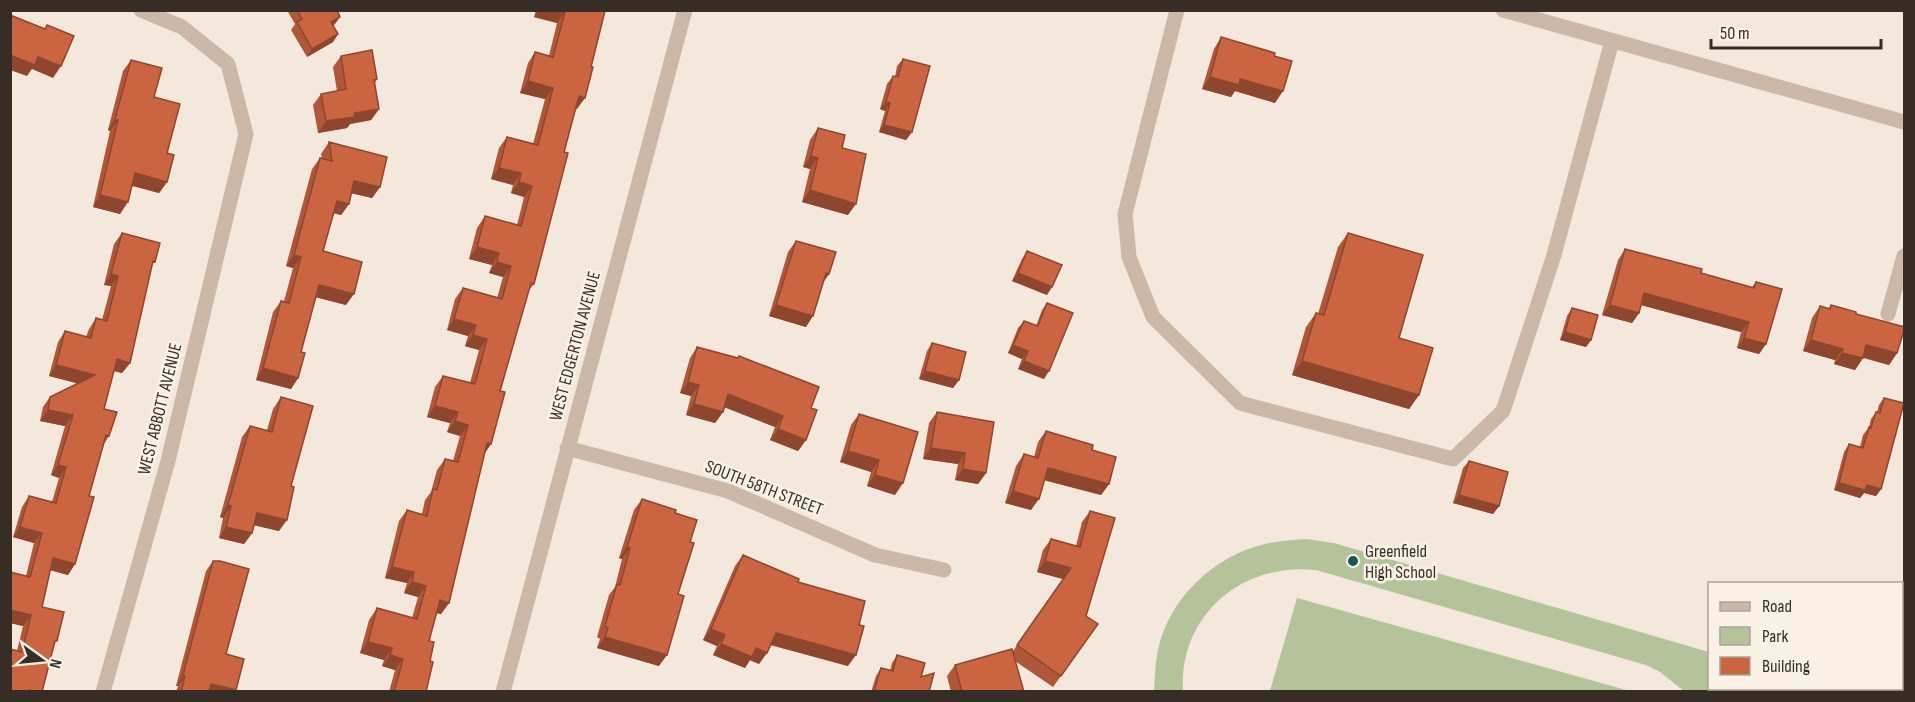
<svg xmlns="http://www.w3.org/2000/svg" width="1915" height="702" viewBox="0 0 1915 702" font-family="'Sofia Sans Condensed',sans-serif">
<rect width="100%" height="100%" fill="#f3e8db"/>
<path fill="#b4c39a" d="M1306 539 1334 543 1709 652 1710 688 1718 689 1720 691H1684L1660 672 1646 665 1316 570C1242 562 1179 615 1183 691H1154C1155 678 1155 664 1158 650 1169 598 1214 556 1265 544 1278 541 1292 540 1306 539Z
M1297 598 1630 691H1270Z"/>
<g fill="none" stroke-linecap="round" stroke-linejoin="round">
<path stroke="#cbb8a6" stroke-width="15" d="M1177 10 1125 214 1129 257 1153 317 1240 403 1453 459 1503 411 1554 255 1612 41
M1503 10 1904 122
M1888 314 1904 256
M567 448 728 491 875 555 944 570
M1902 637 1904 627
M103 692 168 461 246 134 228 64 182 27 141 10
M503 692 685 10
M1886 692 1887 688"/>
</g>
<path fill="#af5738" d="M287 10H337L340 17 333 25 338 34 333 42 307 57 291 30 295 24Z
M536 10H602L577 109 575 108 564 152 534 284 529 290 500 391 491 444 485 453 449 603 441 614 436 613 429 641 430 661 426 692H389L395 670 382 666 384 660 360 653 369 620 377 608 412 618 418 597 404 593 407 583 385 578 399 521 407 510 422 514 425 500 431 492 437 470 445 459 453 461 460 436 447 432 450 423 427 417 435 387 443 376 470 383 479 350 465 346 468 336 447 330 455 299 463 288 497 298 503 277 489 273 492 265 469 259 477 228 485 216 517 225 524 197 511 193 513 185 491 179 499 148 507 137 533 144 545 99 520 93 528 63 535 52 549 56 557 23 534 17Z
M1221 37 1274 56 1275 103 1235 91 1231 97 1202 89 1214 49Z
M341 56 377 79 375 83 379 109 371 120 350 124 347 128 318 133 313 105 321 94 337 91 333 67Z
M903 59 912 132 906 140 879 132 885 111 880 109 887 84 893 76 895 77 897 66Z
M131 60 154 97 167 153V182L159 193 132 186 120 214 93 207 110 131 108 130 123 71Z
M818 128 842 148 848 215 802 202 810 169 803 167 810 140Z
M329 142 380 187 372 198 351 193 349 204 341 215 334 213 323 251 346 305 316 297 301 352 298 378 291 389 256 380 273 312 281 301H284L293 268 286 266 312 169 320 158 322 159 321 154Z
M122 233 152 266 130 363 122 373 114 371 104 409 109 436 104 444 89 496 75 564 68 575 50 570 42 607 54 645 42 692 17 651 23 626 10 623V572L26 576 34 543 13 537 22 507 29 496 52 502 59 478 51 475 65 426 40 421 43 407 50 397 78 383 49 376 58 342 65 331 86 337 89 329 96 318 102 320 111 286 104 285 114 244Z
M1348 233 1399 338 1419 395 1409 409 1292 375 1306 327 1316 313 1318 314 1338 247Z
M796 241 829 274 822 284 806 327 769 316 788 252Z
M1625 249 1701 273 1752 287 1756 282 1766 344 1759 354 1737 348 1741 332 1641 305 1639 313 1632 323 1602 315 1618 260Z
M1027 251 1047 295 1012 281 1022 259Z
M1047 303 1044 379 1018 369 1022 359 1008 353 1018 328 1024 321 1036 326 1042 310Z
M1831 305 1856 314 1897 353 1889 365 1863 358 1855 370 1834 364 1835 360 1803 351 1812 318 1820 306 1828 309Z
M1572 308 1591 340 1586 347 1560 340 1567 316Z
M932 343 959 380 953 388 919 379 927 351Z
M697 347 738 358 739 356 811 408 806 440 798 451 770 440 775 427 725 407 723 412 715 423 686 415 691 396 680 393 690 358Z
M281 397 279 531 254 525 252 533 244 544 219 538 223 518 220 517 242 437 250 426 267 430 273 409Z
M1884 398 1881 489 1876 496 1864 493 1860 498 1834 490 1844 452 1849 444 1860 447 1863 435 1869 427 1871 419 1876 412H1877L1879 405Z
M937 412 986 473 978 484 955 480 958 464 923 459 929 423Z
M859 414 895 495 867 486 871 472 840 462 851 425Z
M1046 431 1092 450 1109 484 1101 495 1044 480 1031 510 1005 503 1016 466 1024 454 1034 457 1038 442Z
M1469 461 1499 506 1493 514 1453 503 1463 468Z
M642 499 675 513 690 542 678 594 659 666 597 648 600 639 597 637 609 595 615 587 622 559 619 558 634 510Z
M1090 511 1086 616 1098 624 1053 687 1015 661 1024 692H951L947 676 955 665 1013 651 1063 579 1037 572 1043 550 1051 539 1076 546 1082 522Z
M743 555 798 582 848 666 770 645 759 664 750 660 745 668 713 655 717 646 703 640 735 566Z
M213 561 226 654 235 692H176L178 686H176L206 571Z
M897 655 921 677 929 692H871L876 676 881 668 890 671 892 663Z"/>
<path fill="#8e472e" d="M539 10H559L565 12 557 23 534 17Z
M340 17 335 24 326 30 331 22Z
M338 34 333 42 307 57 312 49Z
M10 55 38 57 61 66 53 78 32 69 27 76 10 70Z
M1210 77 1240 79 1283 91 1275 103 1235 91 1231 97 1202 89Z
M528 81 553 88 545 99 520 93Z
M579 96 585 98 577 109 571 107Z
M886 102 890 103 885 111 880 109Z
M379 109 371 120 350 124 347 128 318 133 326 121 354 113Z
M115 119 118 120 110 131 108 130Z
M884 125 912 132 906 140 879 132Z
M811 156 818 158 810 169 803 167Z
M499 168 521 173 513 185 491 179Z
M135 173 167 182 159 193 127 184Z
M354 181 380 187 372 198 346 192Z
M519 182 532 186 524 197 511 193Z
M810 190 856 204 848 215 802 202Z
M100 195 128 202 120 214 93 207Z
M337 201 349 204 341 215 329 212Z
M477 247 499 253 492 265 469 259Z
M294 255 301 257 293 268 286 266Z
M497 262 511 266 503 277 489 273Z
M826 273 829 274 821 285Z
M1018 273 1052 287 1047 295 1012 281Z
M111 274 118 276 111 286 104 285Z
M319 285 354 294 346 305 311 296Z
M1644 293 1749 322 1741 332 1637 304Z
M776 305 813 316 806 327 769 316Z
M1610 305 1639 313 1632 323 1602 315Z
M454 319 476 325 468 336 447 330Z
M1565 332 1591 340 1586 347 1560 340Z
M473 335 487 339 479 350 465 346Z
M1744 338 1766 344 1759 354 1737 348Z
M1811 340 1843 349 1835 360 1803 351Z
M1013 345 1028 351 1022 359 1008 353Z
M1866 345 1897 353 1889 365 1859 356Z
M1842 353 1863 358 1855 370 1834 364Z
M117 359 130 363 122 373 110 370Z
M1024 361 1049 371 1044 379 1018 369Z
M1302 361 1419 395 1409 409 1292 375Z
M56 365 95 375 87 386 49 376Z
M263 368 298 378 291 389 256 380Z
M925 371 959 380 953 388 919 379Z
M688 382 699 385 691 396 680 393Z
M728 394 783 416 775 427 721 406Z
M694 404 723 412 715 423 686 415Z
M435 406 458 412 450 423 427 417Z
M48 410 73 415 65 426 40 421Z
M455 421 468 425 460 436 447 432Z
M778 429 806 440 798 451 770 440Z
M487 443 491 444 483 455Z
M931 448 965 453 958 464 923 459Z
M848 451 879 460 871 472 840 462Z
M58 465 66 467 59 478 51 475Z
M1048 468 1109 484 1101 495 1040 479Z
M963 469 986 473 978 484 955 480Z
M875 475 903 483 895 495 867 486Z
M1839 483 1867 485 1881 489 1876 496 1864 493 1860 498 1834 490Z
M1013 491 1039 499 1031 510 1005 503Z
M1459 495 1499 506 1493 514 1453 503Z
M228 505 231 506 223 518 220 517Z
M257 513 287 520 279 531 249 524Z
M20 527 42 533 34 543 13 537Z
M226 527 252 533 244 544 219 538Z
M627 547 630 548 622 559 619 558Z
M53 558 75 564 68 575 46 569Z
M1045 561 1071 568 1063 579 1037 572Z
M392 567 414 572 407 583 385 578Z
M412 582 426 586 418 597 404 593Z
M440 600 449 603 441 614 432 612Z
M10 610 31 615 23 626 10 623Z
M711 629 725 635 717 646 703 640Z
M776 633 856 655 848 666 768 644Z
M605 637 667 655 659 666 597 648Z
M368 642 392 648 384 660 360 653Z
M721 644 756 648 767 653 759 664 750 660 745 668 713 655Z
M390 655 403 659 395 670 382 666Z
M183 675 185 676 178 686H176Z
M211 684 236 690 235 692H206Z"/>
<path fill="#cb6541" stroke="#8e472e" stroke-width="1.5" d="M297 10H337L340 17 331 22 338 34 312 49 297 22 302 19Z
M559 10H602L605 11 591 67H593L585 98 579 96 564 152 568 153 534 284 531 283 500 391 505 392 491 444 487 443 449 603 440 600 429 641 434 642 430 661 433 662 426 692H394L403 659 390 655 392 648 368 642 377 608 417 619 426 586 412 582 414 572 392 567 407 510 427 516 433 489 437 490 445 459 458 462 468 425 455 421 458 412 435 406 443 376 475 384 487 339 473 335 476 325 454 319 463 288 502 299 511 266 497 262 499 253 477 247 485 216 521 226 532 186 519 182 521 173 499 168 507 137 538 145 553 88 528 81 535 52 553 57 565 12Z
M10 15 45 29 47 25 74 36 61 66 38 57 35 65 10 55Z
M1221 37 1275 53 1274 56 1292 61 1283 91 1240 79 1239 85 1210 77Z
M372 50 377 79 374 80 379 109 354 113 355 117 326 121 321 94 346 89 341 56Z
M903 59 930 66 912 132 884 125 890 103 886 102 893 76 898 77Z
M131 60 162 68 154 97 180 104 167 153 174 155 167 182 135 173 128 202 100 195 118 120 115 119Z
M818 128 845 135 842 148 866 154 856 204 810 190 818 158 811 156Z
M329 142 387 157 380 187 354 181 349 204 337 201 323 251 362 262 354 294 319 285 301 352 305 353 298 378 263 368 281 301 289 303 301 257 294 255 320 158 332 161Z
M122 233 160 243 155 262 153 261 130 363 117 359 104 409 117 412 109 436 106 435 89 496 94 497 75 564 53 558 42 607 64 612 57 641H55L42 692H35L29 690 28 692H10V649L22 652 31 615 10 610V572L30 577 42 533 20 527 29 496 56 503 66 467 58 465 73 415 48 410 50 397 95 375 56 365 65 331 91 338 96 318 107 321 118 276 111 274Z
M1348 233 1423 255 1399 338 1433 348 1419 395 1302 361 1316 313 1324 315Z
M796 241 836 252 829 274 826 273 813 316 776 305Z
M1625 249 1702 269 1701 273 1754 288 1756 282 1782 289 1766 344 1744 338 1749 322 1644 293 1639 313 1610 305Z
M1027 251 1062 265 1052 287 1018 273Z
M1047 303 1073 313 1049 371 1024 361 1028 351 1013 345 1024 321 1038 326Z
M1831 305 1856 312V314L1905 327 1897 353 1866 345 1863 358 1842 353 1843 349 1811 340 1820 306 1830 309Z
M1572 308 1598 315 1591 340 1565 332Z
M932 343 966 352 959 380 925 371Z
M697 347 738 358 739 356 819 387 811 408 817 410 806 440 778 429 783 416 728 394 723 412 694 404 699 385 688 382Z
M281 397 313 406 291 486 294 487 287 520 257 513 252 533 226 527 231 506 228 505 250 426 272 432Z
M1884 398 1904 403 1881 489 1867 485 1865 490 1839 483 1849 444 1863 448 1869 427 1871 428 1876 412 1880 413Z
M937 412 994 422 986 473 963 469 965 453 931 448Z
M859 414 918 432 903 483 875 475 879 460 848 451Z
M1046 431 1093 445 1092 450 1116 457 1109 484 1048 468 1039 499 1013 491 1024 454 1038 458Z
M1469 461 1508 472 1499 506 1459 495Z
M642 499 676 510 675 513 697 520 690 542 694 543 678 594 684 596 667 655 605 637 608 628 605 626 617 584 620 585 630 548 627 547Z
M1090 511 1115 518 1086 616 1098 624 1061 676 1017 645 1071 568 1045 561 1051 539 1080 547Z
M743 555 799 579 798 582 865 601 859 625 864 626 856 655 776 633 767 653 756 648 752 657 721 644 725 635 711 629Z
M213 561H220L249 569 226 654 244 659 236 690 211 684 209 692H181L185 676 183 675Z
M1012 649 1024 692H962L955 665Z
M897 655 925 663 921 677 934 673 929 692H874L881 668 893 671Z"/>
<circle fill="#1b555b" stroke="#faf2e7" stroke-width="2" cx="1353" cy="561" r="6"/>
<g text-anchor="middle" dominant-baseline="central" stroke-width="5" stroke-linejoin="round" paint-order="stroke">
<g font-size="18" fill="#372d27" stroke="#faf2e7">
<text transform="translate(575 346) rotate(-75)">WEST EDGERTON AVENUE</text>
<text transform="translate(160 409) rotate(-76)">WEST ABBOTT AVENUE</text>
<text transform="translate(764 488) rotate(21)">SOUTH 58TH STREET</text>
</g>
<g font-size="18" fill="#372d27" stroke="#faf2e7" text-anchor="start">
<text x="1365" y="551">Greenfield<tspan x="1365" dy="21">High School</tspan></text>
</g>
</g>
<rect width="1915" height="702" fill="none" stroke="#372d27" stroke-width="24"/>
<rect x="1708" y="582" width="195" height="108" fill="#faf2e7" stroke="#aca39a" stroke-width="1.5"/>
<rect x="1720" y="602" width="30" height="9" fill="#cbb8a6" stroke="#aca39a" stroke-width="1.5"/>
<text x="1762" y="612" font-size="18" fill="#372d27">Road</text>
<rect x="1720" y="627" width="30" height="18" fill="#b4c39a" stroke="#aca39a" stroke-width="1.5"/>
<text x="1762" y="642" font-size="18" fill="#372d27">Park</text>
<rect x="1720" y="657" width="30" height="18" fill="#cb6541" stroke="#aca39a" stroke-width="1.5"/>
<text x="1762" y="672" font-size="18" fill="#372d27">Building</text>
<g transform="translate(42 660) rotate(105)" stroke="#faf2e7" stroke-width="4.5" paint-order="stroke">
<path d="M0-4.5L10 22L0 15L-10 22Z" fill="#372d27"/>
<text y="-9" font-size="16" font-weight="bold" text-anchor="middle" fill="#372d27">N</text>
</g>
<path d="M1711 39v9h170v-9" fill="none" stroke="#372d27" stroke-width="3"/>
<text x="1720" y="39" font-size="18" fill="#372d27" stroke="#faf2e7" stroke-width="4.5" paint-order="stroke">50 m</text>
</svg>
